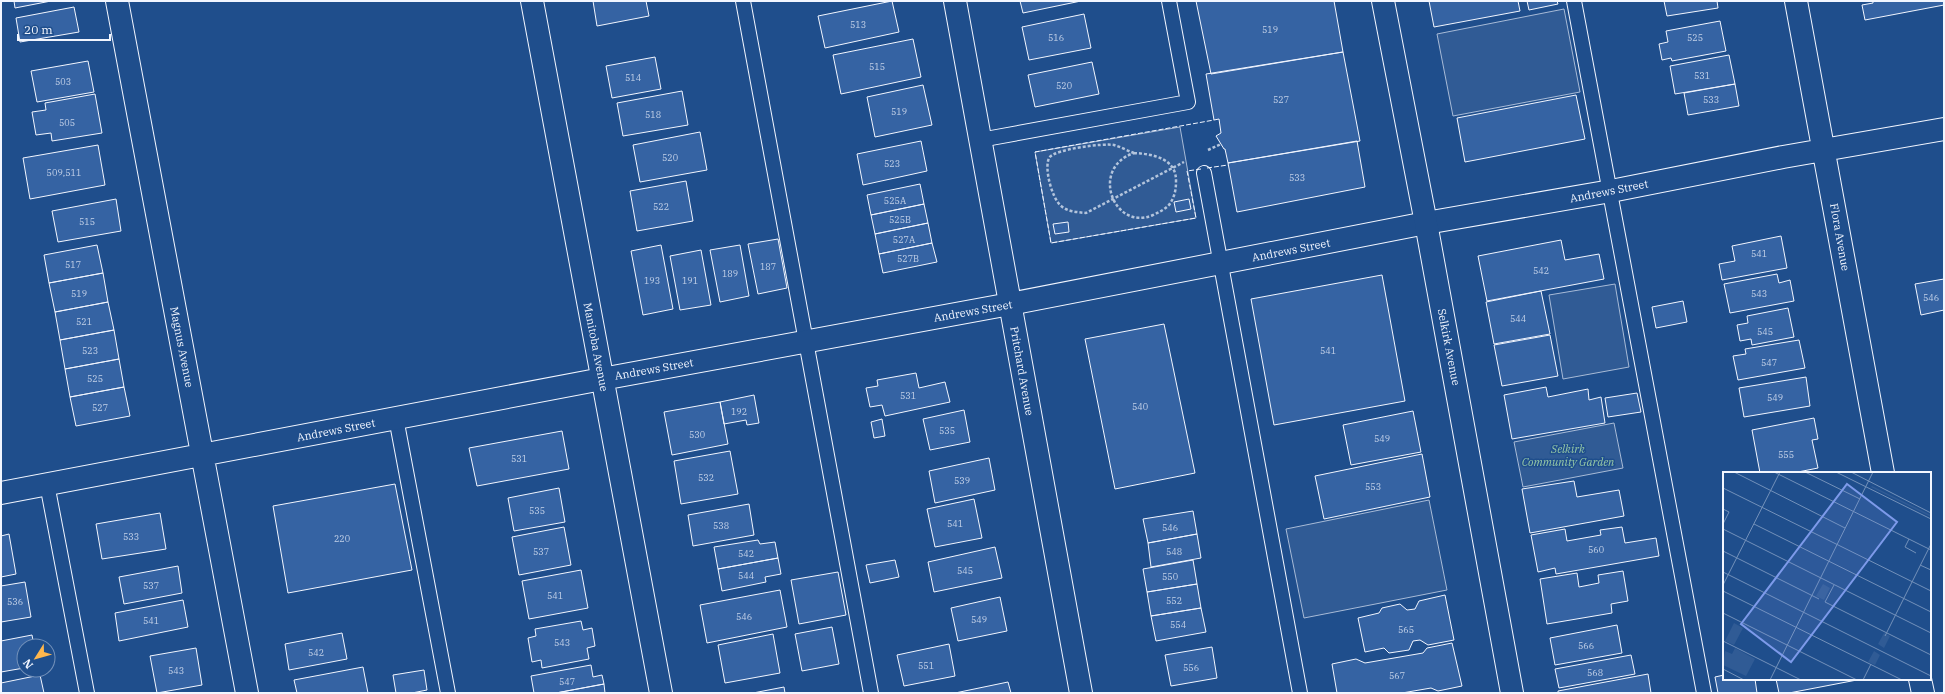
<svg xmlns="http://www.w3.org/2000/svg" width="1945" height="694" viewBox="0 0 1945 694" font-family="'IBM Plex Serif',serif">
<rect width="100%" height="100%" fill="#1f4e8c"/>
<path fill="#305b95" stroke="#a8bbd7" d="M1564 9 1580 92 1453 116 1437 34Z
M1180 127 1196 218 1051 243 1035 152Z
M1615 284 1629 367 1563 379 1549 295Z
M1614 423 1623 468 1523 487 1514 442Z
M1429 500 1447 590 1304 618 1286 529Z"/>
<path fill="#3563a3" stroke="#f2f6ff" d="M14 1H51L15 8Z
M593 1H646L649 16 597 26Z
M892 1 899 32 825 48 818 16Z
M1020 1H1081L1023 13Z
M1196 1H1334L1343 52 1211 74Z
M1429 1H1518L1520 11 1434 27Z
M1527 1H1557L1558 4 1529 10Z
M1664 1H1717L1718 8 1667 16Z
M1873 1H1944V5L1865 20 1862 5 1873 3Z
M74 7 79 32 20 42 16 18Z
M1084 14 1091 48 1029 60 1022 27Z
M1720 21 1726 51 1672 61 1671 58 1662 60 1659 44 1668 42 1666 31Z
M913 39 921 77 841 94 833 55Z
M1343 52 1360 141 1228 163 1225 149H1224L1216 136 1221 133 1219 119 1214 120 1206 74Z
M1729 55 1735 84 1675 94 1670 66Z
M655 57 661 89 612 98 606 66Z
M88 61 94 92 37 102 31 71Z
M1092 62 1099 94 1035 107 1028 75Z
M1735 84 1739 106 1688 115 1684 93Z
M923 85 932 125 875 137 867 97Z
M682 91 688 125 623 136 617 103Z
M95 94 102 133 52 141 51 133 36 135 32 112 46 110 45 103Z
M1576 95 1585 139 1465 162 1457 118Z
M700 132 707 170 640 182 633 145Z
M921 141 927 171 863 185 857 154Z
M1357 141 1365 187 1237 212 1228 163Z
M98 145 105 185 30 199 23 158Z
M686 181 693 221 637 231 630 191Z
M920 184 924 204 871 215 867 195Z
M116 199 121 231 58 242 52 211Z
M1189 199 1191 209 1176 212 1174 202Z
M924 204 928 223 875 234 871 215Z
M1068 222 1069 232 1055 234 1053 224Z
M928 223 932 243 879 254 875 234Z
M1781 236 1787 268 1722 280 1719 264 1735 261 1732 246Z
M778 239 787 288 758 294 748 244Z
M1561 240 1565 260 1599 254 1604 279 1487 301 1478 256Z
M932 243 937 262 883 273 879 254Z
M97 245 103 273 49 283 44 255Z
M661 245 673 309 643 315 631 251Z
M740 245 749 296 720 302 710 250Z
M701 250 711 305 680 310 670 256Z
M103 273 108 302 55 312 49 283Z
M1777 274 1779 283 1790 280 1794 301 1730 313 1724 284Z
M1382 275 1405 401 1274 425 1251 299Z
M1944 279V310L1921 315 1915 284Z
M1541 291 1550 334 1494 344 1486 302Z
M1683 301 1687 322 1656 328 1652 307Z
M108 302 114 330 60 340 55 312Z
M1788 308 1794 337 1752 345 1751 339 1740 341 1737 325 1748 323 1747 316Z
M1164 324 1195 473 1115 489 1085 339Z
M114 330 119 359 65 369 60 340Z
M1550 335 1558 376 1502 386 1494 345Z
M1799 340 1805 368 1738 380 1733 356 1746 354 1745 349Z
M119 359 124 387 70 397 65 369Z
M916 373 919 388 945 382 950 402 885 416 882 405 870 407 866 388 878 386 877 380Z
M1806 377 1810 406 1744 417 1739 388Z
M124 387 130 416 76 426 70 397Z
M1546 387 1548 397 1588 389 1589 400 1601 397 1605 423 1512 439 1504 395Z
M1637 393 1641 412 1608 417 1605 398Z
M754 395 759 423 747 425 746 420 724 424 720 402Z
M720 402 728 444 672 455 664 412Z
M964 410 970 442 930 450 923 419Z
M1413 411 1421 452 1351 465 1343 425Z
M1814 418 1818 439 1812 440 1818 468 1793 473H1760L1752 430Z
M882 419 885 436 874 438 871 422Z
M562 431 569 469 477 486 469 448Z
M730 451 738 494 681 504 674 461Z
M1422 454 1430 497 1324 519 1315 476Z
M989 458 995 490 935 503 929 471Z
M1574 481 1577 497 1619 490 1624 516 1530 533 1522 489Z
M395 484 412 570 288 593 273 506Z
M559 488 565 522 514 531 508 498Z
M974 499 982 538 935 547 927 509Z
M749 504 754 535 693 546 688 515Z
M1193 511 1197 534 1148 543 1143 519Z
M160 513 166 549 102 559 96 524Z
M564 527 571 565 519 575 512 537Z
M1622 527 1625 543 1656 538 1659 556 1556 574 1555 568 1538 572 1531 535 1565 529 1567 541 1601 535 1600 530Z
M9 534 16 574 1 577V536Z
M1197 534 1201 558 1151 567 1148 543Z
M758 540 760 544 775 542 778 558 718 569 714 547Z
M995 547 1002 578 934 592 928 562Z
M778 558 781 574 765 577 766 582 722 591 718 569Z
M895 560 899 577 870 583 866 565Z
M1193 560 1197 584 1147 592 1143 569Z
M178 566 182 593 124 604 119 577Z
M581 570 588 608 529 619 522 581Z
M1623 571 1628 601 1611 604 1612 613 1547 624 1540 579 1577 573 1579 587 1599 583 1598 575Z
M838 572 846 615 799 624 791 580Z
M25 582 31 617 1 622V586Z
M1197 584 1201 608 1151 616 1147 592Z
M780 590 787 627 707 643 700 605Z
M1445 595 1454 640 1428 645 1420 640 1413 641 1409 650 1389 653 1384 648 1365 652 1358 618 1379 613 1382 608 1400 604 1407 610 1415 609 1419 601Z
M1000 597 1007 631 958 641 951 608Z
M183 600 188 627 119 641 115 613Z
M1201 608 1206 632 1156 641 1151 616Z
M581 621 583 630 592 628 595 646 587 648 589 659 542 668 541 660 532 662 528 638 536 636 535 629Z
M1617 625 1622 653 1555 665 1550 638Z
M832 627 839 664 802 671 795 634Z
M342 633 347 659 289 670 285 644Z
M773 634 780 673 725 683 718 645Z
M32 635 34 646H24V668L1 672V641Z
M1452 643 1462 686 1438 691 1431 688 1402 693H1337L1332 664 1356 659 1365 663 1423 653 1427 648Z
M949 644 955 676 904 686 897 655Z
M1212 647 1217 678 1171 686 1165 655Z
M196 648 202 685 157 693 150 656Z
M1631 655 1635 674 1559 688 1555 669Z
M591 665 593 677 602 675 604 684 556 693H534L531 676Z
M363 667 368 693H297L294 680Z
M424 670 427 690 412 693H396L393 675Z
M1648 674 1651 693H1558V691Z
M40 675 44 693H1V683Z
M1724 675V679H1755L1757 693H1718L1715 677Z
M1776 679H1862L1789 693H1779Z
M1008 682 1011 693H955Z
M604 684 605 693H556Z
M784 687 785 693H753Z"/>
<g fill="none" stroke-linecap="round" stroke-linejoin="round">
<defs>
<path id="lane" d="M743 1 871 693
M1574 1 1704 693
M980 140 1188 102 1169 1
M1204 173 1300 693
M396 418 448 693
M47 484 87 693"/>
<path id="street" d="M117 1 247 693
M532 1 661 693
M955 1 1081 693
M1796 1 1883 473
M1 493 602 379 1010 304 1426 223 1611 191 1783 157 1944 129
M1920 679 1923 693"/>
<path id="secondary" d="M1383 1 1426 223 1512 693"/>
</defs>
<use href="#lane" stroke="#f2f6ff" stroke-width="16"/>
<use href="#street" stroke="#f2f6ff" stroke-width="24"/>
<use href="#secondary" stroke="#f2f6ff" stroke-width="24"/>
<path stroke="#b3c4dc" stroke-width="2.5" stroke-dasharray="3 2" stroke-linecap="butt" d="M1208 150 1221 144
M1134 153C1128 151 1121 147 1114 145 1104 143 1054 149 1049 158 1044 169 1052 197 1060 205 1067 212 1077 212 1086 213L1184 162
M1134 153C1154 154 1177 159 1176 182 1176 191 1174 198 1169 205 1164 210 1159 212 1153 215 1114 232 1089 168 1134 153Z"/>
<use href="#lane" stroke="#1f4e8c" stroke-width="14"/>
<use href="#street" stroke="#1f4e8c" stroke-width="22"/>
<use href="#secondary" stroke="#1f4e8c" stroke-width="22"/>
<path stroke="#f2f6ff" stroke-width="1" stroke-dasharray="5 2" stroke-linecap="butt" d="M1207 168 1228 165
M1201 169 1187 171 1196 218 1051 243 1035 152 1214 120"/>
</g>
<g text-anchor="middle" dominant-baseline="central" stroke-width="3" stroke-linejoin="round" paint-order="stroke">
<g font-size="9" fill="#c3d1e8">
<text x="858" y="24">513</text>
<text x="1270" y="29">519</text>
<text x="1056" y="37">516</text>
<text x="1695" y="37">525</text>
<text x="877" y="66">515</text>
<text x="1702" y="75">531</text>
<text x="633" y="77">514</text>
<text x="63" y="81">503</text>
<text x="1064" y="85">520</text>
<text x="1281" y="99">527</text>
<text x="1711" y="99">533</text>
<text x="899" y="111">519</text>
<text x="653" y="114">518</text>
<text x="67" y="122">505</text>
<text x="670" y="157">520</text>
<text x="892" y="163">523</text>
<text x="64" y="172">509,511</text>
<text x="1297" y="177">533</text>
<text x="895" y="200">525A</text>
<text x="661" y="206">522</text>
<text x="900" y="219">525B</text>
<text x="87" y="221">515</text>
<text x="904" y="239">527A</text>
<text x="1759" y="253">541</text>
<text x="908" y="258">527B</text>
<text x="73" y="264">517</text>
<text x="768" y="266">187</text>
<text x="1541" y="270">542</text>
<text x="730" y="273">189</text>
<text x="652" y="280">193</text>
<text x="690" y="280">191</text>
<text x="79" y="293">519</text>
<text x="1759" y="293">543</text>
<text x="1931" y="297">546</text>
<text x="1518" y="318">544</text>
<text x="84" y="321">521</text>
<text x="1765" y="331">545</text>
<text x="90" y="350">523</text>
<text x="1328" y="350">541</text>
<text x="1769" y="362">547</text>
<text x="95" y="378">525</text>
<text x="908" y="395">531</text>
<text x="1775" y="397">549</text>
<text x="1140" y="406">540</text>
<text x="100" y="407">527</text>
<text x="739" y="411">192</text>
<text x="947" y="430">535</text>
<text x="697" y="434">530</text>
<text x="1382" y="438">549</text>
<text x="1786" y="454">555</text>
<text x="519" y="458">531</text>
<text x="706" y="477">532</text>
<text x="962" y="480">539</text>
<text x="1373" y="486">553</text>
<text x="537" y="510">535</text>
<text x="955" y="523">541</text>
<text x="721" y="525">538</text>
<text x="1170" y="527">546</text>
<text x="131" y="536">533</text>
<text x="342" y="538">220</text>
<text x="1596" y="549">560</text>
<text x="541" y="551">537</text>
<text x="1174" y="551">548</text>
<text x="746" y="553">542</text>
<text x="965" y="570">545</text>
<text x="746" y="575">544</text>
<text x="1170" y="576">550</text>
<text x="151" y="585">537</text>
<text x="555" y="595">541</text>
<text x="1174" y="600">552</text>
<text x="15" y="601">536</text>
<text x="744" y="616">546</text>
<text x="979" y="619">549</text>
<text x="151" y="620">541</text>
<text x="1178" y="624">554</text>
<text x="1406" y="629">565</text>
<text x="562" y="642">543</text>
<text x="1586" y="645">566</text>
<text x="316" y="652">542</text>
<text x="926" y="665">551</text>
<text x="1191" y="667">556</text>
<text x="176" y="670">543</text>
<text x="1595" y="672">568</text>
<text x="1397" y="675">567</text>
<text x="567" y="681">547</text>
</g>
<g font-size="11" fill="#f2f6ff" stroke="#1f4e8c">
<text transform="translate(1609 191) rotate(-11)">Andrews Street</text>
<text transform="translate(1840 237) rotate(80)">Flora Avenue</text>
<text transform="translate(1291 250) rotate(-11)">Andrews Street</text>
<text transform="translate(973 311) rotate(-10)">Andrews Street</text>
<text transform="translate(182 347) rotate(79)">Magnus Avenue</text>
<text transform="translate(596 347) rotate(79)">Manitoba Avenue</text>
<text transform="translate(1449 347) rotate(79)">Selkirk Avenue</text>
<text transform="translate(654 369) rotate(-10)">Andrews Street</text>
<text transform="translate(1022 371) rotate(80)">Pritchard Avenue</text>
<text transform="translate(336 430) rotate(-11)">Andrews Street</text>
</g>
<g font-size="11" font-style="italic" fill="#97c8a6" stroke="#1f4e8c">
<text x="1568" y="449">Selkirk<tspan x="1568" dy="13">Community Garden</tspan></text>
</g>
</g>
<g transform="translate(1723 472)">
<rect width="208" height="208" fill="#1f4e8c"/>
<path d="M149 14 208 43V45L148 15ZM100 112 107 116 101 128 93 124ZM11 151 20 156 11 173 2 169ZM161 161 167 164 161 176 155 172ZM12 176 32 187 23 204 0 193 2 179 9 182ZM151 179 157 183 152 193 145 190Z" fill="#305b95"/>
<path fill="none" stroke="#7391ba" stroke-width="1" d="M11 0 122 56M51 0 208 78M82 0 137 27M113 0 208 47M128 0 208 41M0 16 208 119M0 37 6 40 0 52M31 52 208 140M0 57 208 161M186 67 182 75 193 81M0 79 96 127M197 93 208 98M0 100 208 204M0 113 57 0M111 113 102 130 208 183M0 119 179 208M0 141 134 208M162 164 208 72M0 169 78 208M0 197 21 208M47 208 150 0M140 208 148 192"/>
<path fill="#7d9aea" fill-opacity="0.15" stroke="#7d9aea" stroke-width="2" d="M124 12 174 50 68 190 18 152Z"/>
<rect width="208" height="208" fill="none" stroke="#f2f6ff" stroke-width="2"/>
</g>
<rect width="1945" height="694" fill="none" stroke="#f2f6ff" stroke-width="4"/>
<g transform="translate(36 658) rotate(233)"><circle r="19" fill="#1f4e8c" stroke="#7391ba"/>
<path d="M0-3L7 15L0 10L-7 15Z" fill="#ffb74d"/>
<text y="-6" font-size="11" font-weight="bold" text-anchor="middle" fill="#f2f6ff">N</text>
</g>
<path d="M18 34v6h92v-6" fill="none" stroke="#f2f6ff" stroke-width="2"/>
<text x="24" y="34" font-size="12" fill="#f2f6ff" stroke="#1f4e8c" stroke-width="3" paint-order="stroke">20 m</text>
</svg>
